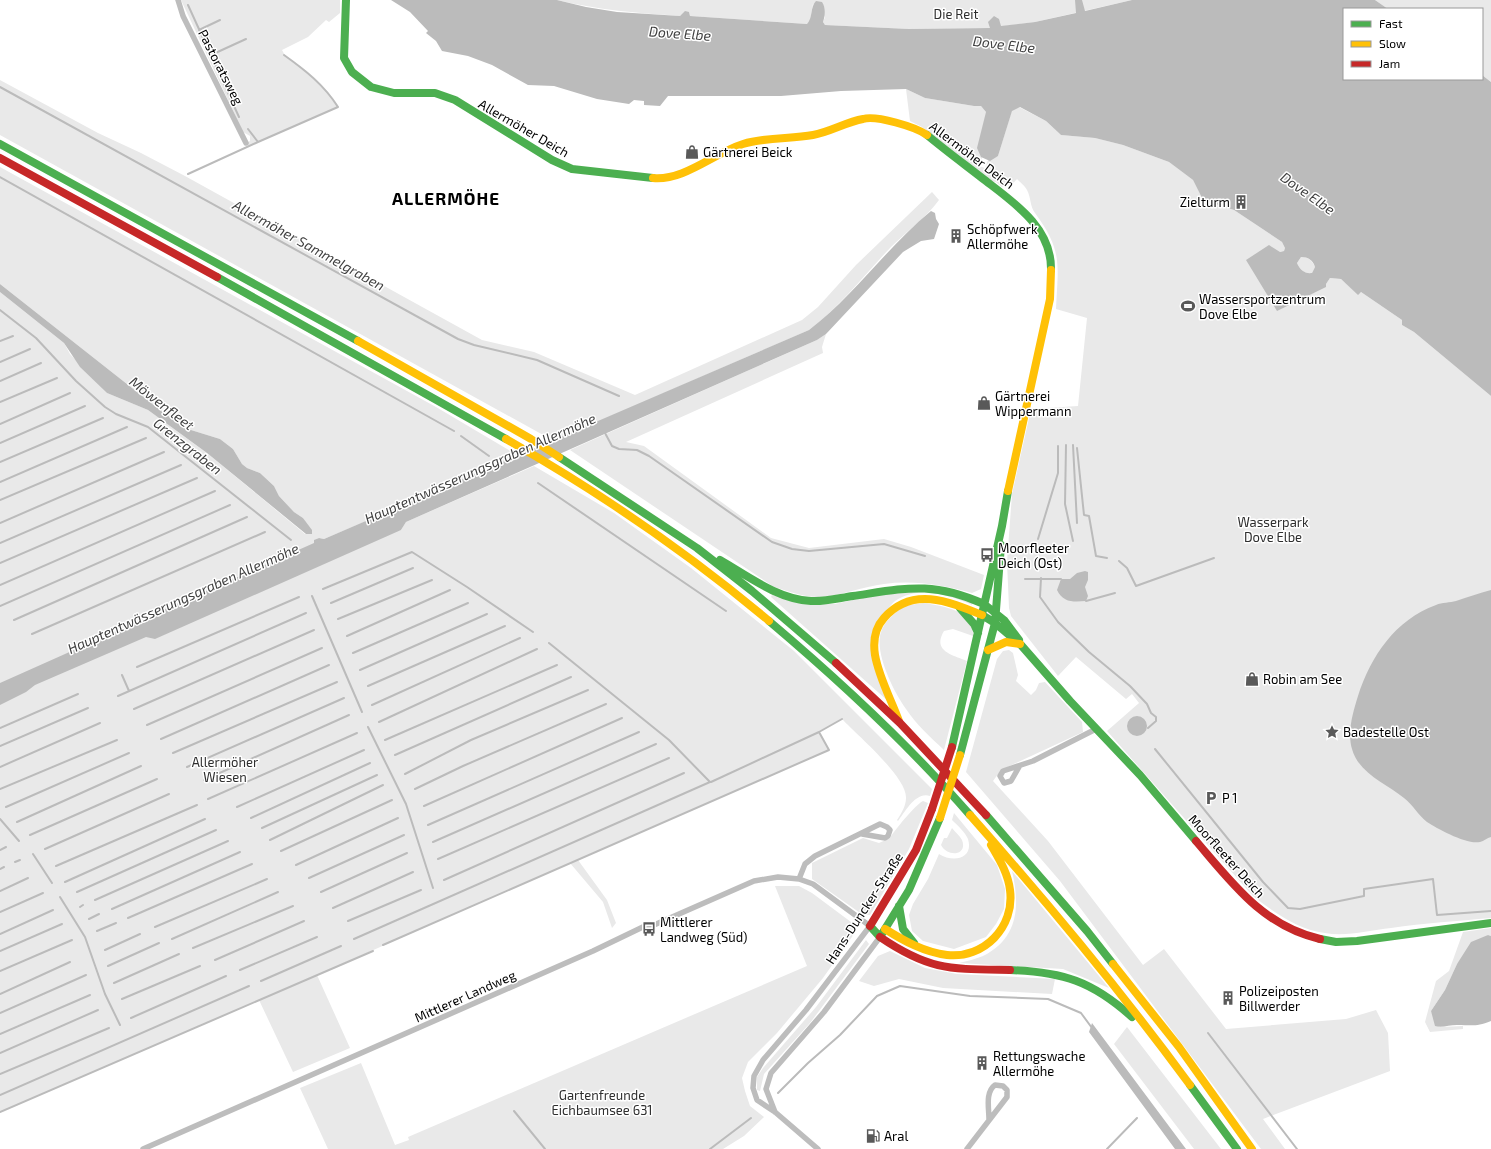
<svg xmlns="http://www.w3.org/2000/svg" width="1491" height="1149" viewBox="0 0 1491 1149" font-family="'Exo 2',sans-serif">
<rect width="100%" height="100%" fill="#fff"/>
<path fill="#e9e9e9" d="M181 0H340V13L329 22 326 20 308 37 282 50C286 60 300 65 308 72 320 82 331 94 339 107L248 147 246 143 250 141V136L243 132Z
M557 0H1132L1035 22 990 28 909 29 825 25 823 22 825 17 813 4 810 21 807 24 690 16 689 12 680 16C638 13 598 10 557 0Z
M1375 0H1491V82L1482 75V9H1388Z
M0 80 98 133 141 153 185 176 482 340 534 352 635 395 802 320 818 307 856 265 932 192 939 200C926 218 907 231 891 247 864 275 840 307 809 330L554 441 0 135Z
M906 89 925 98 974 106H981L986 112 982 158 979 166 985 168 988 160 998 156 1012 110 1019 107 1046 121 1061 135 1095 138 1123 145 1169 162 1193 180 1203 200 1234 210 1282 242 1285 248 1284 251 1246 260 1326 284 1330 278 1341 279 1358 294 1361 292 1402 320V325L1414 332 1491 396V918C1458 921 1424 923 1391 928 1369 930 1347 937 1325 933 1297 929 1275 913 1253 896L1107 731 1139 703 1132 694 1126 699 1076 657 1058 676 1011 616 1009 608 1007 562 1012 494 1031 409 1078 406 1087 318 1056 309C1058 264 1063 251 1035 213 1030 207 1031 197 1027 190 1025 186 1020 182 1017 179L1010 187 1005 184 1002 187 996 182 990 181 922 127 910 121Z
M0 167 436 407 519 456 324 539 319 538 315 540 314 543 401 530 406 522 534 466 614 513 691 568 794 651 932 789 930 796C916 791 905 812 898 821L897 820C901 814 906 806 906 798 907 777 857 735 842 719L819 732 829 750 578 860 607 900 616 923 612 928 603 902 570 863 317 975 350 1048 293 1072 259 1000 0 1112V292L64 343 70 354 107 393 148 410 207 453 305 534H312L303 518 294 512 279 496 274 486 260 473 247 468 242 464 233 449 220 439 191 430 165 414 0 284Z
M1301 257C1308 257 1312 260 1315 267L1312 273C1305 274 1300 270 1297 263Z
M826 334 822 347 823 353 626 442 644 446 771 538 809 548 884 539 911 547 984 575 981 589 972 593C943 585 914 580 884 584 864 586 838 597 818 597 803 597 788 591 774 587L570 450 817 340Z
M916 589 940 591 973 602 972 605C948 595 920 585 895 601 888 606 877 629 872 637L888 701 771 597 772 595 809 604H835L884 593Z
M925 603C945 607 974 610 973 636L953 629 944 631C932 651 952 655 967 661L944 750C930 737 916 724 906 709 894 692 874 653 881 632 884 622 895 612 904 607 909 604 919 604 925 603Z
M1009 650 1013 653 1018 675 1016 681 1031 695 1036 690 1039 683 1045 682 1082 722 1083 732 1001 770 993 781 1048 841 1143 965 1164 949 1226 1029 1346 1019 1376 1010 1388 1033 1390 1071 1263 1119 1285 1149H1261L1060 881 966 772 997 659 1003 651Z
M923 801 928 803 909 849 870 915H863L812 879V863L863 838 879 843 890 838C893 832 917 803 923 801Z
M954 813 997 865 1005 889 1004 909 996 924 986 937 954 949 923 941 912 931 909 915 913 904 928 879 939 854C953 863 974 859 968 839 965 832 957 825 952 820Z
M952 828C955 832 960 836 962 840 968 855 948 858 941 845L944 838H947Z
M1012 871 1109 988 1063 969 959 963C967 961 976 959 983 956 1019 938 1020 905 1012 871Z
M775 886H799L812 893 851 922 855 928 854 934 823 978 777 1033 748 1062 742 1078 745 1091 750 1106 764 1117 744 1136 723 1149H328L300 1088 361 1063 395 1145 409 1140 408 1137 807 966Z
M1491 928V936L1488 935 1457 964 1445 990 1431 1011 1439 1027 1463 1026V1029L1430 1032 1425 1022 1436 981 1449 971 1463 932Z
M866 940 869 944 810 1023 764 1074 760 1091 757 1090V1077L763 1068 816 1007Z
M890 951 925 968 957 974 1055 979 1052 994 943 988 899 979 874 986 859 981 878 956Z
M1127 1027 1221 1149H1194L1114 1044Z"/>
<path fill="#bbb" fill-rule="evenodd" d="M391 0H557L586 7 617 12 680 16 685 11 689 12 690 16 807 24C813 18 810 7 816 1L822 2C826 8 825 16 823 22L825 25 909 29 990 28 988 22 994 16 999 19 1001 26 1035 22 1076 13 1075 0H1082L1085 11 1132 0H1375L1388 9H1344V79H1482V75L1491 82V396L1414 332 1402 325V320L1361 292 1358 295 1341 279 1330 278 1326 284V287L1277 311 1246 260 1269 245 1280 252 1284 251 1285 248 1282 242 1234 210 1203 200 1193 180 1169 162 1123 145 1095 138 1061 135 1046 121 1020 107 1012 111 998 156 990 161 981 157 977 148 986 112 981 106H974L925 98 906 89 841 91 781 96H668L660 106 644 105V101L634 100 629 104 597 99 554 86 528 85 492 65 468 56 442 51 436 41 426 33 428 31 410 12ZM1301 257C1308 257 1313 260 1315 267L1312 273C1305 274 1300 270 1297 263Z
M931 211 935 213 936 219 939 224 934 239 921 241 903 252 826 334 817 340 406 522 401 530 155 639 146 637 35 685 26 692 0 705V683L314 543V540L319 538 324 539 809 330C854 296 887 247 931 211Z
M0 284 165 414 191 430 220 439 233 449 242 464 247 468 260 473 274 486 279 496 294 512 303 518 312 530V534H306L207 453 148 410 107 393 80 367 64 343 0 292Z
M1085 571 1088 572V580L1085 587 1088 596 1086 601C1074 602 1063 603 1057 590L1061 579H1070L1077 573Z
M1491 590V837C1487 838 1484 841 1480 842 1467 845 1438 829 1427 822 1418 815 1413 805 1404 798 1386 783 1359 774 1352 749 1347 732 1353 712 1358 696 1371 656 1395 620 1436 605 1442 602 1450 603 1456 601 1468 597 1479 593 1491 590Z
M1127 726a10 10 0 1 1 20 0a10 10 0 1 1-20 0Z
M1488 935 1491 936V1021C1476 1027 1472 1025 1457 1025 1449 1025 1442 1028 1435 1026L1431 1011 1445 990 1457 964 1471 942Z
M1092 1023 1186 1149H1175L1089 1032Z"/>
<g fill="none" stroke-linecap="round" stroke-linejoin="round">
<path stroke="#bbb" stroke-width="2" d="M188 5 239 117
M199 30 220 20
M211 55 246 39
M0 87 458 339 474 345 537 360 619 396
M248 129 258 142 338 107C324 85 305 70 284 55
M188 174 258 142
M0 177 454 431
M0 310 36 338 76 381 105 407 116 414 148 427 291 540
M0 341 13 336
M0 362 30 349
M0 381 41 363
M0 402 57 378
M0 424 70 393
M605 433 612 446 619 449 637 450 649 456 772 542 792 549 809 551 884 544 925 556
M461 436 489 456
M0 443 85 406
M1066 445 1065 504 1073 541
M1073 445 1077 523
M1077 448 1084 515 1089 516 1096 556 1107 558
M0 462 103 418
M0 482 127 427
M538 483 726 611
M0 500 146 438
M0 523 164 452
M1038 539 1058 473V446
M0 543 181 465
M1119 561 1127 568 1136 586 1214 558
M0 563 197 478
M1041 578 1040 597 1058 622 1089 652 1130 686 1147 704 1151 713 1156 717V721L1148 728
M1025 579H1061
M0 585 215 491
M323 589 412 552 467 587 533 632
M312 596 362 712
M1086 601 1115 593
M331 603 413 568
M0 606 230 505
M338 619 432 580
M14 620 247 517
M32 634 265 532
M347 636 450 590
M353 653 468 603
M137 667 299 597
M360 670 487 614
M122 675 129 691
M368 686 505 626
M118 696 306 613
M372 705 520 638
M134 709 314 630
M379 722 537 649
M147 725 322 648
M368 727 406 804 433 888
M0 728 78 694
M161 739 329 665
M385 740 557 665
M0 746 88 708
M1155 749 1263 882 1288 908 1300 909 1364 896V889L1433 879 1437 915 1491 911
M173 753 337 682
M395 755 571 677
M0 767 100 723
M187 767 344 698
M405 774 471 740 588 690
M204 780 349 715
M711 782 819 732
M0 789 117 740
M415 789 463 766 606 704
M208 799 357 733
M424 806 622 718
M6 807 129 753
M237 807 364 750
M251 818 370 763
M0 819 19 841
M17 822 141 766
M428 825 639 732
M262 828 377 775
M30 835 157 779
M270 840 383 785
M433 842 656 744
M45 849 169 794
M0 850 6 847
M281 851 392 800
M33 854 52 883
M438 859 669 758
M15 862 20 860
M296 865 398 818
M56 866 197 805
M0 869 4 867
M309 878 404 835
M444 880 684 773
M65 882 205 819
M0 891 28 878
M77 892 216 830
M321 892 407 853
M60 897 85 937 105 994 120 1025
M95 900 228 841
M80 907 83 905
M333 908 413 872
M112 909 240 852
M0 912 43 893
M128 918 252 864
M89 919 99 914
M348 921 421 890
M155 927 267 879
M97 931 116 923
M0 934 53 910
M172 939 278 892
M354 939 710 782 669 740 549 643
M383 945 829 750 819 732 842 719
M193 948 293 906
M105 950 140 934
M0 951 62 924
M215 960 304 921
M108 966 159 943
M240 970 317 937
M0 971 72 940
M261 981 341 946
M114 983 179 954
M0 994 70 962
M122 999 200 966
M0 1013 86 975
M131 1018 226 976
M1208 1033 1297 1149
M0 1034 90 995
M0 1053 98 1010
M0 1074 109 1028
M778 1093 808 1063 840 1035 877 996 900 986 970 996 1048 999 1081 1013 1092 1028
M0 1095 249 986
M514 1111 545 1149
M0 1112 373 951
M710 1149 751 1118
M1107 1149 1137 1118"/>
<path stroke="#bdbdbd" stroke-width="5.5" d="M178 0 183 16 246 143
M1019 767 1011 781 1004 783 1000 776 1003 771 1033 761 1096 729
M799 879 805 864 815 856 880 824 887 827 890 830 888 836 885 838 862 834
M775 1112 766 1089 771 1073 824 1012 880 937
M143 1149 593 951 647 925H654L754 881 778 877 799 879 813 884 870 926 806 1010 763 1060 754 1076 753 1088 757 1100 775 1112 818 1149
M967 1149 1007 1097V1090L1003 1086 995 1085C985 1092 989 1109 989 1119"/>
<path stroke="#4caf50" stroke-width="8" d="M346 0 344 58 352 72 371 87 394 93H435L455 100 552 160 572 169 653 178
M927 135C945 150 964 164 982 178 1013 202 1052 227 1051 270
M0 144 358 341
M217 277 506 439
M559 457 697 548 752 591 836 663
M720 560C748 576 777 599 811 601 825 602 839 598 853 596 907 588 932 581 984 604
M984 604 1004 620 1019 640
M960 608 974 624 978 633
M982 615 995 623 1021 645 1070 701 1140 775 1196 841
M769 621C840 681 909 745 970 815
M952 747 1002 526 1008 491
M960 755 995 623 1001 545
M986 815 1087 931 1113 964
M899 906 903 929 914 943
M870 926 880 937 909 890 940 818
M1320 939 1336 942 1357 941 1491 923
M1010 970C1063 972 1092 981 1132 1017
M1190 1085 1237 1149"/>
<path stroke="#ffc107" stroke-width="8" d="M653 178C684 181 714 153 743 144 766 137 790 139 813 135 830 132 846 122 863 119 876 115 916 127 927 135
M358 341 531 439 559 457
M506 439C599 492 687 552 769 621
M1008 491 1050 299 1051 270
M988 650 1006 642 1020 644
M899 721C891 699 879 678 875 655 873 642 875 628 884 618 912 586 948 601 982 615
M970 815C1047 902 1121 991 1190 1085
M885 929C904 941 924 952 947 955 984 959 1015 927 1010 890 1008 873 999 859 991 845
M1113 964 1179 1047 1252 1149"/>
<path stroke="#c62828" stroke-width="8" d="M0 158 217 277
M836 663 900 723 986 815
M1196 841C1232 883 1263 926 1320 939
M870 926 916 850 932 809
M880 937C930 971 951 969 1010 970"/>
<path stroke="#ffc107" stroke-width="8" d="M940 818 960 755"/>
<path stroke="#c62828" stroke-width="8" d="M932 809 952 747"/>
</g>
<defs>
<symbol id="shop-bare" viewBox="-9 -9 18 18"><path d="M-5-2.5h2.3a2.7 3.5 0 0 1 5.4 0H5L5.5 6h-11ZM-1.5-2.5h3a1.5 2.3 0 0 0-3 0Z" fill="#595959" stroke="#fff" stroke-width="2.5" paint-order="stroke"/></symbol>
<symbol id="building-bare" viewBox="-9 -9 18 18"><path d="M-4-6H4V6H1V3H-1V6H-4ZM-2.5-4.3h1.7v1.8h-1.7ZM.8-4.3h1.7v1.8H.8ZM-2.5-1h1.7V.8h-1.7ZM.8-1h1.7V.8H.8Z" fill="#595959" stroke="#fff" stroke-width="2.5" paint-order="stroke"/></symbol>
<symbol id="stadium-bare" viewBox="-9 -9 18 18"><path d="M0-5a6.5 5 0 1 0 0 10a6.5 5 0 1 0 0-10ZM-3.5-1.8h7v3.6h-7Z" fill="#595959" stroke="#fff" stroke-width="2.5" paint-order="stroke"/></symbol>
<symbol id="bus-bare" viewBox="-9 -9 18 18"><path d="M-5-6H5V4H4V6H2V4H-2V6H-4V4H-5ZM-3.5-4V0h7V-4ZM-3.5 1.2v1.5H-2V1.2ZM2 1.2v1.5H3.5V1.2Z" fill="#595959" stroke="#fff" stroke-width="2.5" paint-order="stroke"/></symbol>
<symbol id="sight-bare" viewBox="-9 -9 18 18"><path d="M0-6L1.8-2.2L6-1.7L2.9 1.2L3.7 5.4L0 3.3L-3.7 5.4L-2.9 1.2L-6-1.7L-1.8-2.2Z" fill="#595959" stroke="#fff" stroke-width="2.5" paint-order="stroke"/></symbol>
<symbol id="parking-bare" viewBox="-9 -9 18 18"><path d="M-3.5-5.5H1a3.5 3.5 0 0 1 0 7H-1V5.5H-3.5ZM-1-3.4V-.6H.8a1.4 1.4 0 0 0 0-2.8Z" fill="#595959" stroke="#fff" stroke-width="2.5" paint-order="stroke"/></symbol>
<symbol id="fuel-bare" viewBox="-9 -9 18 18"><path d="M-5.5-6h7V0h2V4h1.3V-2.5L3-4.5l.8-.8L6-3V5H2.5V1h-1V6h-7ZM-4.2-4.7v3.2H.2V-4.7Z" fill="#595959" stroke="#fff" stroke-width="2.5" paint-order="stroke"/></symbol>
</defs>
<g fill-rule="evenodd">
<use href="#shop-bare" x="682" y="142" width="20" height="20"/>
<use href="#building-bare" x="1231" y="192" width="20" height="20"/>
<use href="#building-bare" x="946" y="226" width="20" height="20"/>
<use href="#stadium-bare" x="1178" y="296" width="20" height="20"/>
<use href="#shop-bare" x="974" y="393" width="20" height="20"/>
<use href="#bus-bare" x="977" y="545" width="20" height="20"/>
<use href="#shop-bare" x="1242" y="669" width="20" height="20"/>
<use href="#sight-bare" x="1322" y="722" width="20" height="20"/>
<use href="#parking-bare" x="1201" y="788" width="20" height="20"/>
<use href="#bus-bare" x="639" y="919" width="20" height="20"/>
<use href="#building-bare" x="1218" y="988" width="20" height="20"/>
<use href="#building-bare" x="972" y="1053" width="20" height="20"/>
<use href="#fuel-bare" x="863" y="1126" width="20" height="20"/>
</g>
<g text-anchor="middle" dominant-baseline="central" stroke-width="3" stroke-linejoin="round" paint-order="stroke">
<g font-size="13" fill="#2e2e2e" stroke="#fff">
<text x="956" y="14">Die Reit</text>
<text x="1273" y="522">Wasserpark<tspan x="1273" dy="15">Dove Elbe</tspan></text>
<text x="225" y="762">Allermöher<tspan x="225" dy="15">Wiesen</tspan></text>
<text x="602" y="1095">Gartenfreunde<tspan x="602" dy="15">Eichbaumsee 631</tspan></text>
</g>
<g font-size="13" fill="#000" stroke="#fff">
<text transform="translate(221 67) rotate(63)">Pastoratsweg</text>
<text transform="translate(524 128) rotate(30)">Allermöher Deich</text>
<text transform="translate(972 155) rotate(37)">Allermöher Deich</text>
<text transform="translate(1227 856) rotate(48)">Moorfleeter Deich</text>
<text transform="translate(864 908) rotate(-57)">Hans-Duncker-Straße</text>
<text transform="translate(465 996) rotate(-24)">Mittlerer Landweg</text>
</g>
<g font-size="13" fill="#000" stroke="#fff" text-anchor="start">
<text x="703" y="152">Gärtnerei Beick</text>
<text x="1230" y="202" text-anchor="end">Zielturm</text>
<text x="967" y="229">Schöpfwerk<tspan x="967" dy="15">Allermöhe</tspan></text>
<text x="1199" y="299">Wassersportzentrum<tspan x="1199" dy="15">Dove Elbe</tspan></text>
<text x="995" y="396">Gärtnerei<tspan x="995" dy="15">Wippermann</tspan></text>
<text x="998" y="548">Moorfleeter<tspan x="998" dy="15">Deich (Ost)</tspan></text>
<text x="1263" y="679">Robin am See</text>
<text x="1343" y="732">Badestelle Ost</text>
<text x="1222" y="798">P 1</text>
<text x="660" y="922">Mittlerer<tspan x="660" dy="15">Landweg (Süd)</tspan></text>
<text x="1239" y="991">Polizeiposten<tspan x="1239" dy="15">Billwerder</tspan></text>
<text x="993" y="1056">Rettungswache<tspan x="993" dy="15">Allermöhe</tspan></text>
<text x="884" y="1136">Aral</text>
</g>
<g font-size="14" font-style="italic" fill="#3f3f3f" stroke="#fff">
<text transform="translate(680 33) rotate(4)">Dove Elbe</text>
<text transform="translate(1004 44) rotate(7)">Dove Elbe</text>
<text transform="translate(1308 193) rotate(35)">Dove Elbe</text>
<text transform="translate(309 245) rotate(29)">Allermöher Sammelgraben</text>
<text transform="translate(162 403) rotate(38)">Möwenfleet</text>
<text transform="translate(188 446) rotate(38)">Grenzgraben</text>
<text transform="translate(480 468) rotate(-24)">Hauptentwässerungsgraben Allermöhe</text>
<text transform="translate(183 598) rotate(-24)">Hauptentwässerungsgraben Allermöhe</text>
</g>
<g font-size="17" font-weight="bold" letter-spacing="1" fill="#000" stroke="#fff">
<text x="446" y="198">ALLERMÖHE</text>
</g>
</g>
<rect x="1343" y="8" width="140" height="72" fill="#ffffff" stroke="#999999"/>
<rect x="1351" y="21" width="20" height="6" fill="#4caf50" stroke="#999999"/>
<text x="1379" y="28" font-size="12" fill="#000000">Fast</text>
<rect x="1351" y="41" width="20" height="6" fill="#ffc107" stroke="#999999"/>
<text x="1379" y="48" font-size="12" fill="#000000">Slow</text>
<rect x="1351" y="61" width="20" height="6" fill="#c62828" stroke="#999999"/>
<text x="1379" y="68" font-size="12" fill="#000000">Jam</text>
</svg>
